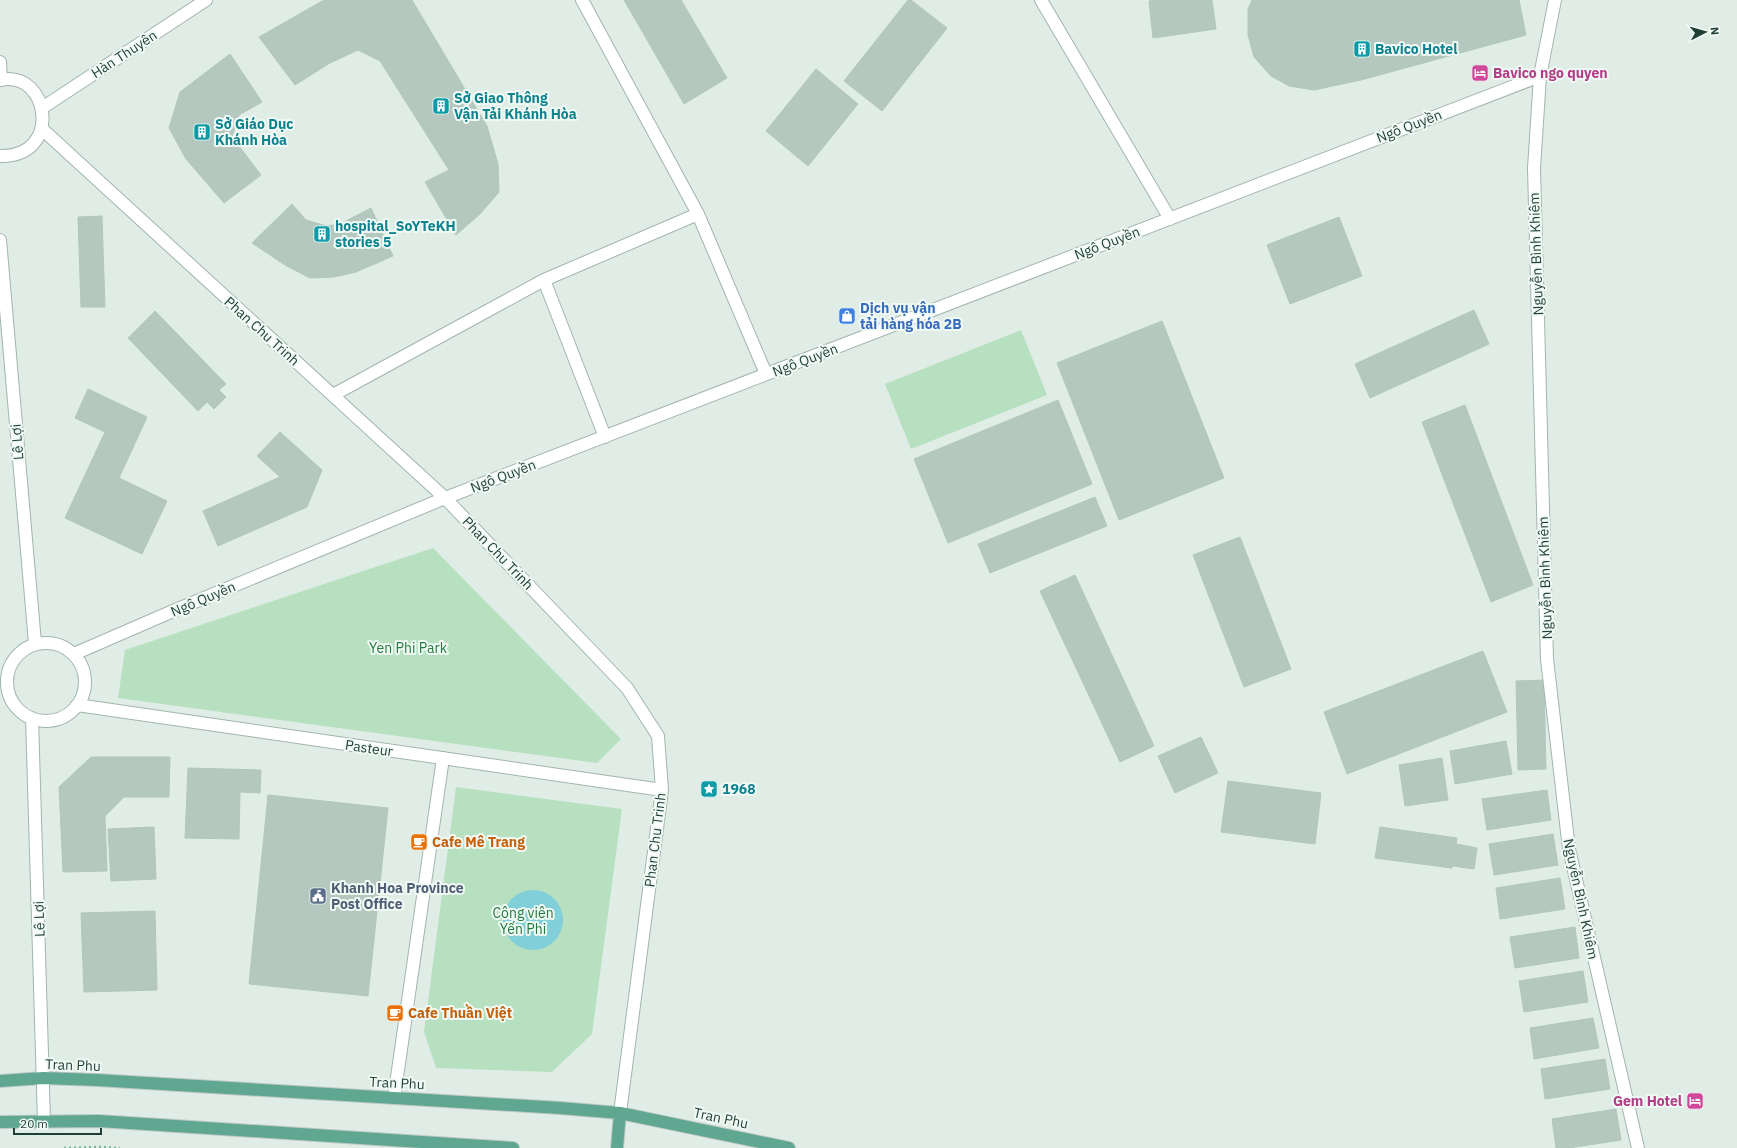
<svg xmlns="http://www.w3.org/2000/svg" width="1737" height="1148" viewBox="0 0 1737 1148" font-family="'IBM Plex Sans',sans-serif">
<rect width="100%" height="100%" fill="#e0ede6"/>
<path fill="#b6e0bf" d="M1021 330 1047 395 911 449 885 384Z
M433 548 621 739 597 763 118 698 125 650Z
M456 787 622 809 592 1034 552 1072 436 1068 424 1032Z"/>
<path fill="#81cfd8" d="M503 920a30 30 0 1 1 60 0a30 30 0 1 1-60 0Z"/>
<path fill="#b5c8bf" stroke="#b1c7bd" d="M324 0H412L487 126 498 164 499 192 480 214 456 235 425 182 449 170 380 61 358 50 330 63 295 85 259 37Z
M624 0H681L727 78 684 104Z
M908 0H911L947 28 882 111 844 81Z
M1156 0H1212L1216 29 1153 38 1149 1Z
M1252 0H1519L1526 35 1361 80 1314 90 1289 86 1271 76 1254 57 1248 35V9Z
M230 54 262 102 239 115 232 137 261 175 224 203 186 159 169 128 180 92Z
M816 69 858 104 808 166 766 131Z
M292 204 306 220 327 226 340 224 371 208 393 256 356 272 334 277 310 278 285 265 252 243Z
M102 216 105 307H81L78 217Z
M1339 217 1362 276 1290 304 1267 245Z
M1474 310 1489 344 1370 398 1355 364Z
M155 311 226 384 219 390 226 397 214 409 207 402 198 411 128 338Z
M1162 321 1224 478 1119 520 1057 363Z
M88 389 147 417 119 478 167 501 142 554 65 518 105 432 75 418Z
M1058 400 1092 484 948 543 914 459Z
M1465 405 1533 585 1491 602 1422 422Z
M280 432 322 470 307 507 218 546 203 511 280 477 257 456Z
M1095 497 1107 526 990 573 978 544Z
M1240 537 1291 669 1244 687 1193 555Z
M1075 575 1154 746 1120 762 1040 591Z
M1483 651 1507 712 1347 774 1324 712Z
M1544 680 1546 769 1518 770 1516 681Z
M1201 737 1218 773 1175 793 1158 756Z
M1506 741 1512 774 1455 784 1450 751Z
M91 757H170L169 797H124L105 816 107 871 63 872 59 787Z
M1442 758 1448 800 1405 806 1399 765Z
M188 768 261 770 260 793 240 792 239 839 185 838Z
M1228 781 1321 793 1315 844 1221 832Z
M1547 790 1551 820 1487 830 1482 799Z
M268 795 388 808 368 996 249 984Z
M154 827 156 879 111 881 108 829Z
M1380 827 1457 838 1452 868 1375 858Z
M1553 834 1558 865 1494 875 1489 844Z
M1456 844 1477 848 1474 869 1453 866Z
M1560 878 1565 909 1500 919 1496 888Z
M155 911 157 990 84 992 81 913Z
M1575 927 1579 958 1515 968 1510 937Z
M1583 971 1588 1002 1524 1012 1519 981Z
M1593 1018 1599 1048 1534 1059 1530 1028Z
M1605 1059 1610 1089 1545 1099 1541 1069Z
M1616 1109 1621 1140 1569 1148H1556L1552 1119Z"/>
<g fill="none" stroke-linecap="round" stroke-linejoin="round">
<defs>
<path id="minor" d="M1041 0 1170 219
M1555 0 1540 76 1534 168 1547 659 1569 849 1638 1148
M0 62 1 80
M42 108 206 0
M698 214 766 374
M544 280 605 437
M333 395 544 280 698 214 582 0
M445 498 1540 76
M394 1098 443 758"/>
<path id="tertiary" d="M0 80C50 69 63 158 0 156
M42 129 445 498 627 688 658 736 662 790 620 1113
M0 240 35 643
M7 682a39 39 0 1 1 78 0a39 39 0 1 1-78 0Z
M74 654 173 611 445 498
M77 705 662 790
M32 718 44 1121"/>
<path id="primary" d="M0 1081 43 1078 97 1080 560 1108 620 1113 789 1148
M0 1122 99 1121 513 1148
M617 1148 620 1113"/>
</defs>
<use href="#minor" stroke="#a2b5ad" stroke-width="14"/>
<use href="#tertiary" stroke="#a2b5ad" stroke-width="14"/>
<use href="#primary" stroke="#c0c9c6" stroke-width="14"/>
<path stroke="#7cb49f" stroke-width="2.5" stroke-dasharray="2 3" stroke-linecap="butt" d="M64 1148 99 1147 120 1148"/>
<use href="#minor" stroke="#fff" stroke-width="12"/>
<use href="#tertiary" stroke="#fff" stroke-width="12"/>
<use href="#primary" stroke="#5fa791" stroke-width="12"/>
</g>
<defs>
<symbol id="building-square" viewBox="-11 -11 22 22"><rect x="-9" y="-9" width="18" height="18" rx="4" fill="#0f9aa8" stroke="#f1f9f4"/><path d="M-4-6H4V6H1V3H-1V6H-4ZM-2.5-4.3h1.7v1.8h-1.7ZM.8-4.3h1.7v1.8H.8ZM-2.5-1h1.7V.8h-1.7ZM.8-1h1.7V.8H.8Z" fill="#fff"/></symbol>
<symbol id="hotel-square" viewBox="-11 -11 22 22"><rect x="-9" y="-9" width="18" height="18" rx="4" fill="#d1479c" stroke="#f1f9f4"/><path d="M-6-4.5h1.5V1H6V5H4.5V3h-9V5H-6ZM-4 0a1.8 1.8 0 1 1 3.6 0ZM.5 0V-2.5h3Q6-2.5 6 0Z" fill="#fff"/></symbol>
<symbol id="shop-square" viewBox="-11 -11 22 22"><rect x="-9" y="-9" width="18" height="18" rx="4" fill="#3f7fe0" stroke="#f1f9f4"/><path d="M-5-2.5h2.3a2.7 3.5 0 0 1 5.4 0H5L5.5 6h-11ZM-1.5-2.5h3a1.5 2.3 0 0 0-3 0Z" fill="#fff"/></symbol>
<symbol id="sight-square" viewBox="-11 -11 22 22"><rect x="-9" y="-9" width="18" height="18" rx="4" fill="#0f9aa8" stroke="#f1f9f4"/><path d="M0-6L1.8-2.2L6-1.7L2.9 1.2L3.7 5.4L0 3.3L-3.7 5.4L-2.9 1.2L-6-1.7L-1.8-2.2Z" fill="#fff"/></symbol>
<symbol id="cafe-square" viewBox="-11 -11 22 22"><rect x="-9" y="-9" width="18" height="18" rx="4" fill="#e8710a" stroke="#f1f9f4"/><path d="M-5.5-4.5H6V0H3Q3 3.5 0 3.5H-2.5Q-5.5 3.5-5.5 0ZM3-3.2v2h1.7v-2ZM-6 4.5H4V6H-6Z" fill="#fff"/></symbol>
<symbol id="civic-square" viewBox="-11 -11 22 22"><rect x="-9" y="-9" width="18" height="18" rx="4" fill="#5c6f8a" stroke="#f1f9f4"/><path d="M-.6-6.5H3V-4.5H.6V-3L4-1V1h2V6H-6V1h2V-1L-.6-3ZM-1.2 2.5V6h2.4V2.5Z" fill="#fff"/></symbol>
</defs>
<g fill-rule="evenodd">
<use href="#building-square" x="1352" y="39" width="20" height="20"/>
<use href="#hotel-square" x="1470" y="63" width="20" height="20"/>
<use href="#building-square" x="431" y="96" width="20" height="20"/>
<use href="#building-square" x="192" y="122" width="20" height="20"/>
<use href="#building-square" x="312" y="224" width="20" height="20"/>
<use href="#shop-square" x="837" y="306" width="20" height="20"/>
<use href="#sight-square" x="699" y="779" width="20" height="20"/>
<use href="#cafe-square" x="409" y="832" width="20" height="20"/>
<use href="#civic-square" x="308" y="886" width="20" height="20"/>
<use href="#cafe-square" x="385" y="1003" width="20" height="20"/>
<use href="#hotel-square" x="1685" y="1091" width="20" height="20"/>
</g>
<g text-anchor="middle" dominant-baseline="central" stroke-width="4" stroke-linejoin="round" paint-order="stroke">
<g font-size="14" font-weight="bold" fill="#0d838f" stroke="#f1f9f4" text-anchor="start">
<text x="1375" y="49">Bavico Hotel</text>
<text x="454" y="98">Sở Giao Thông<tspan x="454" dy="16">Vận Tải Khánh Hòa</tspan></text>
<text x="215" y="124">Sở Giáo Dục<tspan x="215" dy="16">Khánh Hòa</tspan></text>
<text x="335" y="226">hospital_SoYTeKH<tspan x="335" dy="16">stories 5</tspan></text>
<text x="722" y="789">1968</text>
</g>
<g font-size="14" fill="#1e3f34" stroke="#f1f9f4">
<text transform="translate(124 54) rotate(-33)">Hàn Thuyên</text>
<text transform="translate(1409 126) rotate(-21)">Ngô Quyền</text>
<text transform="translate(1107 243) rotate(-21)">Ngô Quyền</text>
<text transform="translate(1536 254) rotate(-92)">Nguyễn Bình Khiêm</text>
<text transform="translate(262 331) rotate(42)">Phan Chu Trinh</text>
<text transform="translate(805 360) rotate(-21)">Ngô Quyền</text>
<text transform="translate(17 442) rotate(-95)">Lê Lợi</text>
<text transform="translate(503 476) rotate(-21)">Ngô Quyền</text>
<text transform="translate(498 553) rotate(46)">Phan Chu Trinh</text>
<text transform="translate(1545 578) rotate(-92)">Nguyễn Bình Khiêm</text>
<text transform="translate(203 599) rotate(-23)">Ngô Quyền</text>
<text transform="translate(369 748) rotate(8)">Pasteur</text>
<text transform="translate(655 840) rotate(-83)">Phan Chu Trinh</text>
<text transform="translate(1581 899) rotate(78)">Nguyễn Bình Khiêm</text>
<text transform="translate(39 919) rotate(-92)">Lê Lợi</text>
<text transform="translate(73 1065) rotate(2)">Tran Phu</text>
<text transform="translate(397 1083) rotate(3)">Tran Phu</text>
<text transform="translate(721 1118) rotate(12)">Tran Phu</text>
</g>
<g font-size="14" font-weight="bold" fill="#b23c85" stroke="#f1f9f4" text-anchor="start">
<text x="1493" y="73">Bavico ngo quyen</text>
<text x="1682" y="1101" text-anchor="end">Gem Hotel</text>
</g>
<g font-size="14" font-weight="bold" fill="#366cbe" stroke="#f1f9f4" text-anchor="start">
<text x="860" y="308">Dịch vụ vận<tspan x="860" dy="16">tải hàng hóa 2B</tspan></text>
</g>
<g font-size="14" fill="#247a41" stroke="#f1f9f4">
<text x="408" y="648">Yen Phi Park</text>
<text x="523" y="913">Công viên<tspan x="523" dy="16">Yến Phi</tspan></text>
</g>
<g font-size="14" font-weight="bold" fill="#c56008" stroke="#f1f9f4" text-anchor="start">
<text x="432" y="842">Cafe Mê Trang</text>
<text x="408" y="1013">Cafe Thuần Việt</text>
</g>
<g font-size="14" font-weight="bold" fill="#4e5e75" stroke="#f1f9f4" text-anchor="start">
<text x="331" y="888">Khanh Hoa Province<tspan x="331" dy="16">Post Office</tspan></text>
</g>
</g>
<g transform="translate(1705 32) rotate(84)" stroke="#f1f9f4" stroke-width="3" paint-order="stroke">
<path d="M0-3L7 15L0 10L-7 15Z" fill="#1e3f34"/>
<text y="-6" font-size="11" font-weight="bold" text-anchor="middle" fill="#1e3f34">N</text>
</g>
<path d="M14 1128v6h87v-6" fill="none" stroke="#1e3f34" stroke-width="2"/>
<text x="20" y="1128" font-size="12" fill="#1e3f34" stroke="#f1f9f4" stroke-width="3" paint-order="stroke">20 m</text>
</svg>
